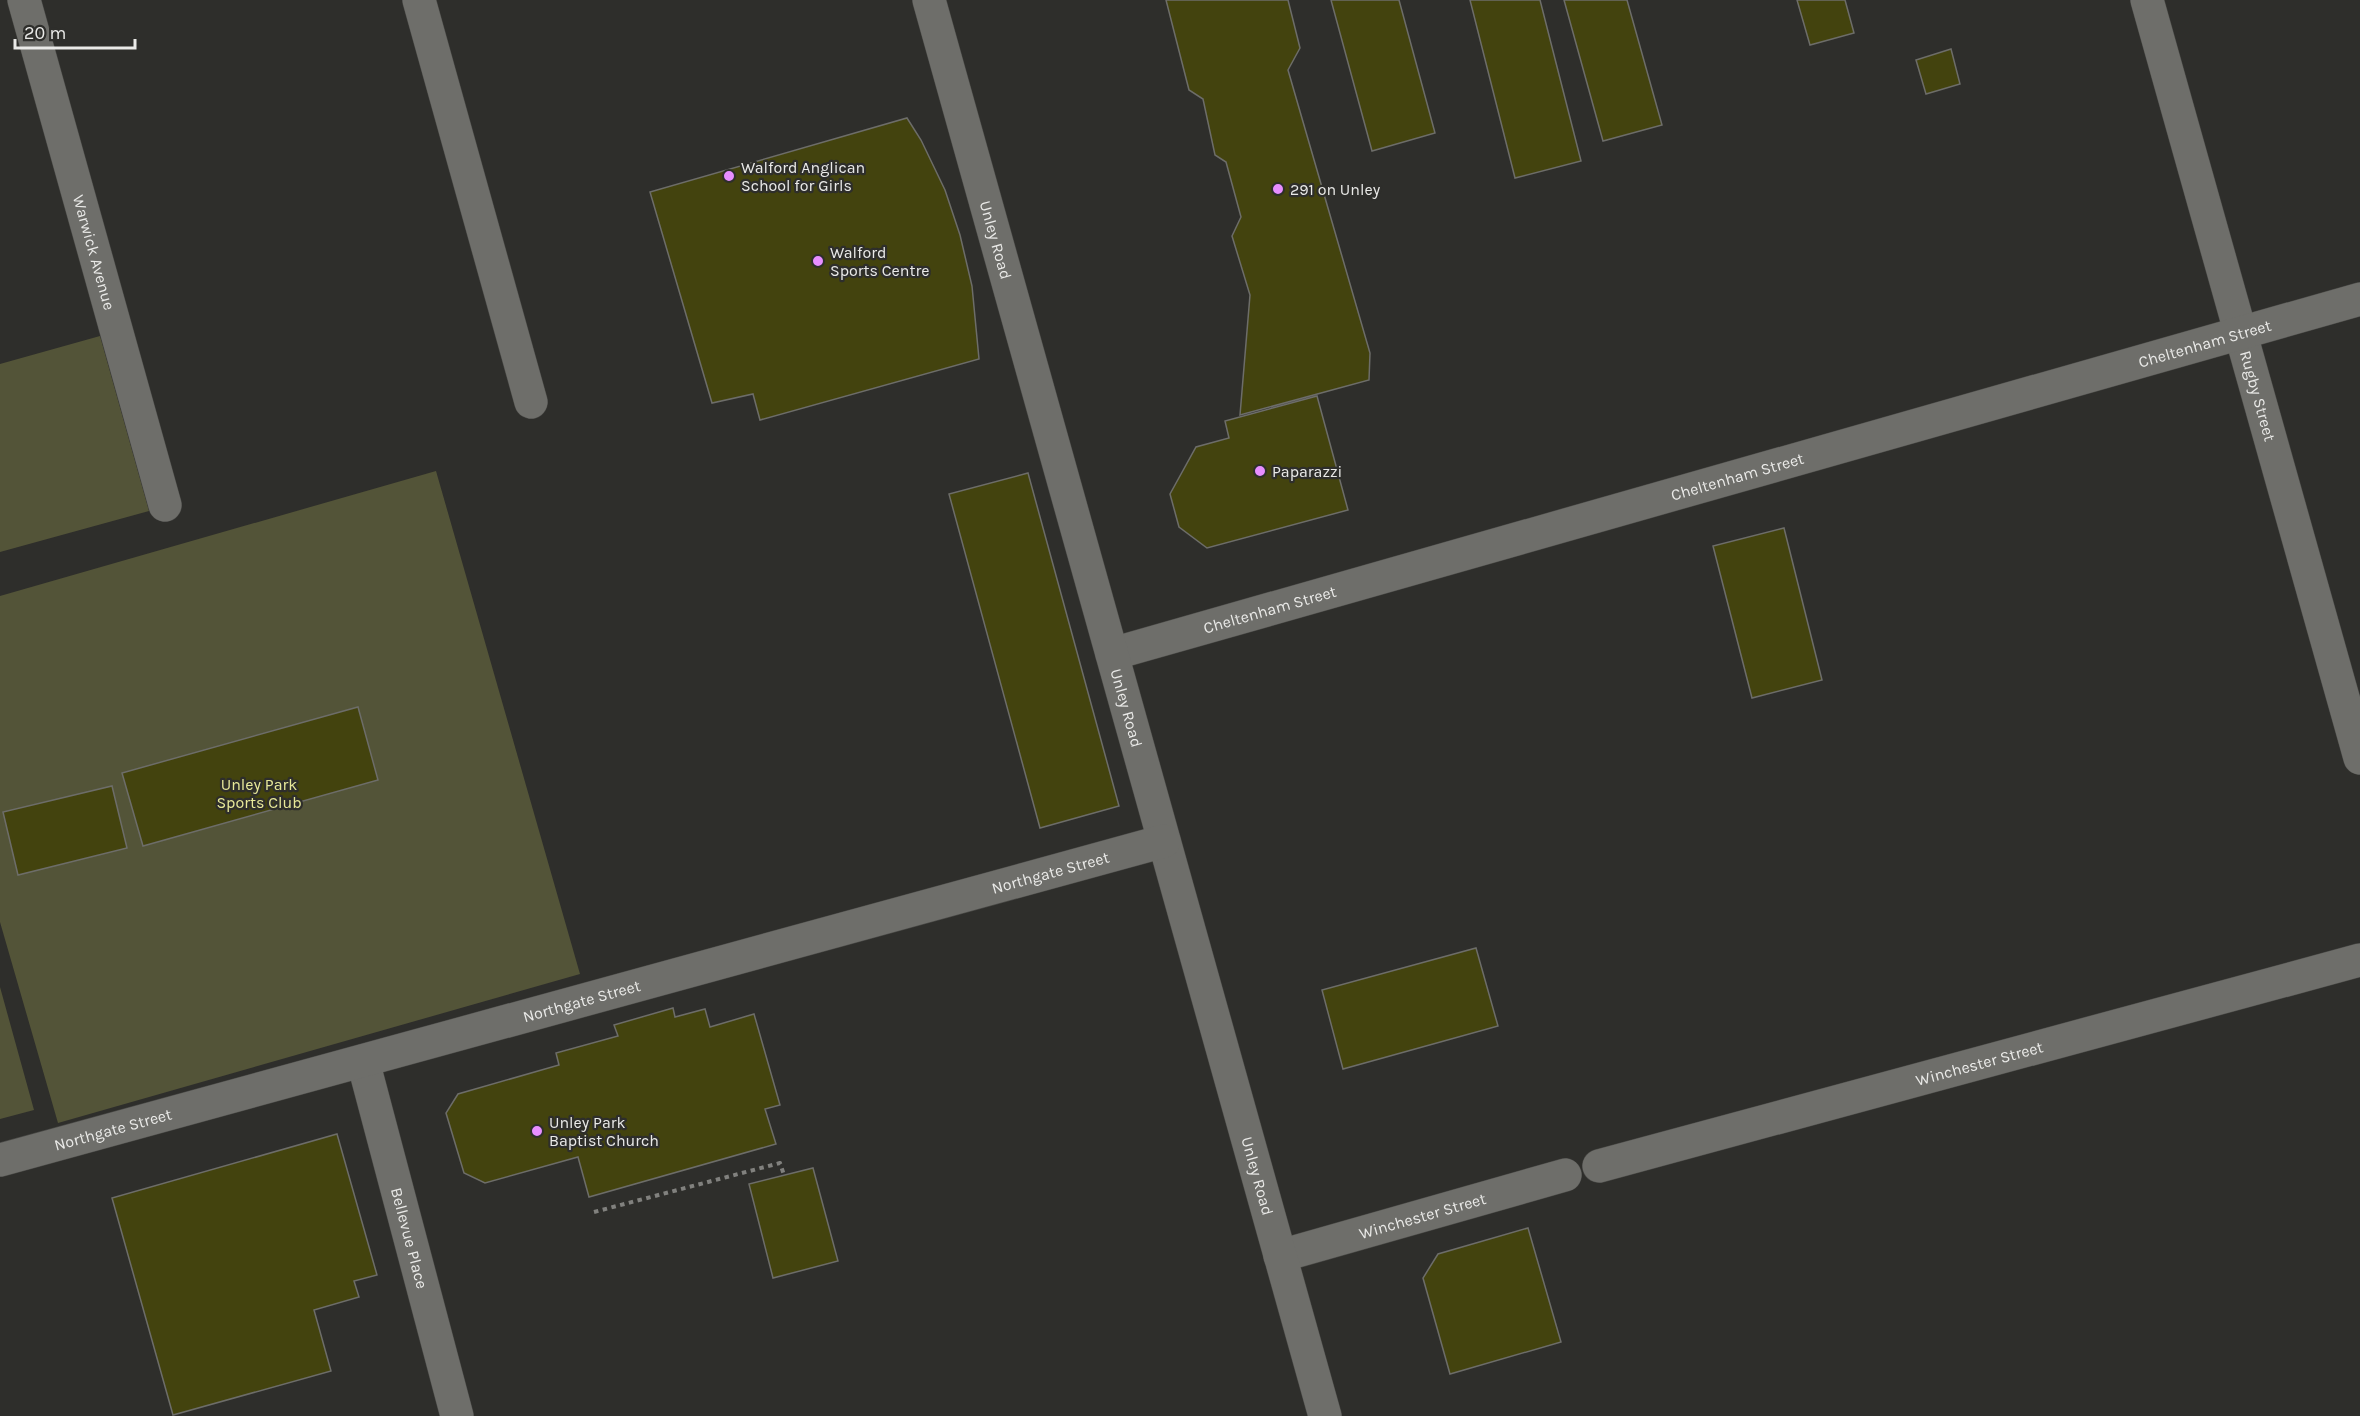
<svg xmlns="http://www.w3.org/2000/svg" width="2360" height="1416" viewBox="0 0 2360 1416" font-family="Karla,sans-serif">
<rect width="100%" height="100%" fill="#2e2e2b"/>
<path fill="#535438" d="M100 336 149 511 0 552V364Z
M436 471 580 974 58 1123 0 922V596Z
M0 987 34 1110 0 1119Z"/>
<path fill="#43430e" stroke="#6d6d69" stroke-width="1.5" d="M1166 0H1288L1300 48 1288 70 1370 353 1369 380 1240 415 1250 295 1232 236 1241 217 1226 162 1215 155 1203 99 1189 90Z
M1331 0H1399L1435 133 1372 151Z
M1470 0H1540L1581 161 1515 178Z
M1564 0H1627L1662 125 1603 141Z
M1797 0H1845L1854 33 1810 45Z
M1951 49 1960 84 1926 94 1916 60Z
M907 118 921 140 945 190 960 235 972 286 979 359 760 420 753 394 712 403 650 192Z
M1317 396 1348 510 1207 548 1179 527 1170 494 1196 447 1229 438 1225 421Z
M1028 473 1119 806 1040 828 949 494Z
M1784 528 1822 680 1752 698 1713 546Z
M358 707 378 780 143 846 122 773Z
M112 786 127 848 18 875 3 812Z
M1476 948 1498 1026 1343 1069 1322 990Z
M673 1008 675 1017 705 1009 710 1027 754 1014 780 1105 765 1109 776 1144 589 1197 578 1157 485 1183 464 1173 446 1113 458 1094 559 1065 556 1053 618 1036 614 1025Z
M337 1134 377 1275 354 1281 359 1297 314 1310 331 1371 173 1415 112 1198Z
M813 1168 838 1261 773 1278 749 1184Z
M1528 1228 1561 1342 1450 1374 1423 1278 1438 1254Z"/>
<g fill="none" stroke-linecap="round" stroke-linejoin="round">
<defs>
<g id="street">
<path id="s1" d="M24 0 165 505"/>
<path d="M419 0 531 402"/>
<path id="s2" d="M2147 0 2360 758"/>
<path id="s3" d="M1112 654 2360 299"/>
<path id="s4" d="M363 1061 457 1416"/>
<path id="s5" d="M1599 1166 2360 960"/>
<path id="s6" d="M1280 1256 1565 1175"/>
</g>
<g id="secondary">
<path id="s7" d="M929 0 1325 1416"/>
<path id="s8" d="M0 1160 1164 841"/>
</g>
</defs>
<use href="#street" stroke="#494946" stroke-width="34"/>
<use href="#secondary" stroke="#494946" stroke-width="34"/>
<path stroke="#81817e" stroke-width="4" stroke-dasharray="4.5 4.5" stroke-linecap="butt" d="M594 1212 780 1163 784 1175"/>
<use href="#street" stroke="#6e6e6a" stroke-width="33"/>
<use href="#secondary" stroke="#6e6e6a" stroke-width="33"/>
</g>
<g fill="#e88eff" stroke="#2e2e2b" stroke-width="2">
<circle cx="729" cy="176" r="6"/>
<circle cx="1278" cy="189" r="6"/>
<circle cx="818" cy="261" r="6"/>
<circle cx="1260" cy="471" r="6"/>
<circle cx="537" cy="1131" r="6"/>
</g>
<g text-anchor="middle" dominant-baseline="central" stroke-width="4.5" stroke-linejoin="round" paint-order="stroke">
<g font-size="16" fill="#eaeae8" stroke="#2e2e2b" text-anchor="start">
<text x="741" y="167">Walford Anglican<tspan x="741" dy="18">School for Girls</tspan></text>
<text x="1290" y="189">291 on Unley</text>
<text x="830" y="252">Walford<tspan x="830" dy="18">Sports Centre</tspan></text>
<text x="1272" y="471">Paparazzi</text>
<text x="549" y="1122">Unley Park<tspan x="549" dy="18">Baptist Church</tspan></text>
</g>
<g font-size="16" fill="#eaeae8" stroke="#2e2e2b">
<text stroke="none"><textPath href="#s7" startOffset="249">Unley Road</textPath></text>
<text stroke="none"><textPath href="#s1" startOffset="262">Warwick Avenue</textPath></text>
<text stroke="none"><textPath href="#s3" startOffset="1136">Cheltenham Street</textPath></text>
<text stroke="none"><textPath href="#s2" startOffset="411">Rugby Street</textPath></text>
<text stroke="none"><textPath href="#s3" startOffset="650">Cheltenham Street</textPath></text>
<text stroke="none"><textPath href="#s3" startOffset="164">Cheltenham Street</textPath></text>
<text stroke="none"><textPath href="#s7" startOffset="735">Unley Road</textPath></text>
<text stroke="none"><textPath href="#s8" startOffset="1089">Northgate Street</textPath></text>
<text stroke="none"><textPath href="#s8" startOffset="603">Northgate Street</textPath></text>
<text stroke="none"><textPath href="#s5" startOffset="394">Winchester Street</textPath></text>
<text stroke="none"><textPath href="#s8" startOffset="117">Northgate Street</textPath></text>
<text stroke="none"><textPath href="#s7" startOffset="1221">Unley Road</textPath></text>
<text stroke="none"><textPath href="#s6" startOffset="148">Winchester Street</textPath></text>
<text stroke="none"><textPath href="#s4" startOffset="183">Bellevue Place</textPath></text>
</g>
<g font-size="16" fill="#e8e999" stroke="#2e2e2b">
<text x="259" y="784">Unley Park<tspan x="259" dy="18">Sports Club</tspan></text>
</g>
</g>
<path d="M15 39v9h120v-9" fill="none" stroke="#eaeae8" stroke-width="3"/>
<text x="24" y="39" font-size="18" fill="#eaeae8" stroke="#2e2e2b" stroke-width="4.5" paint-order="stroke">20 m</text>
</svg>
